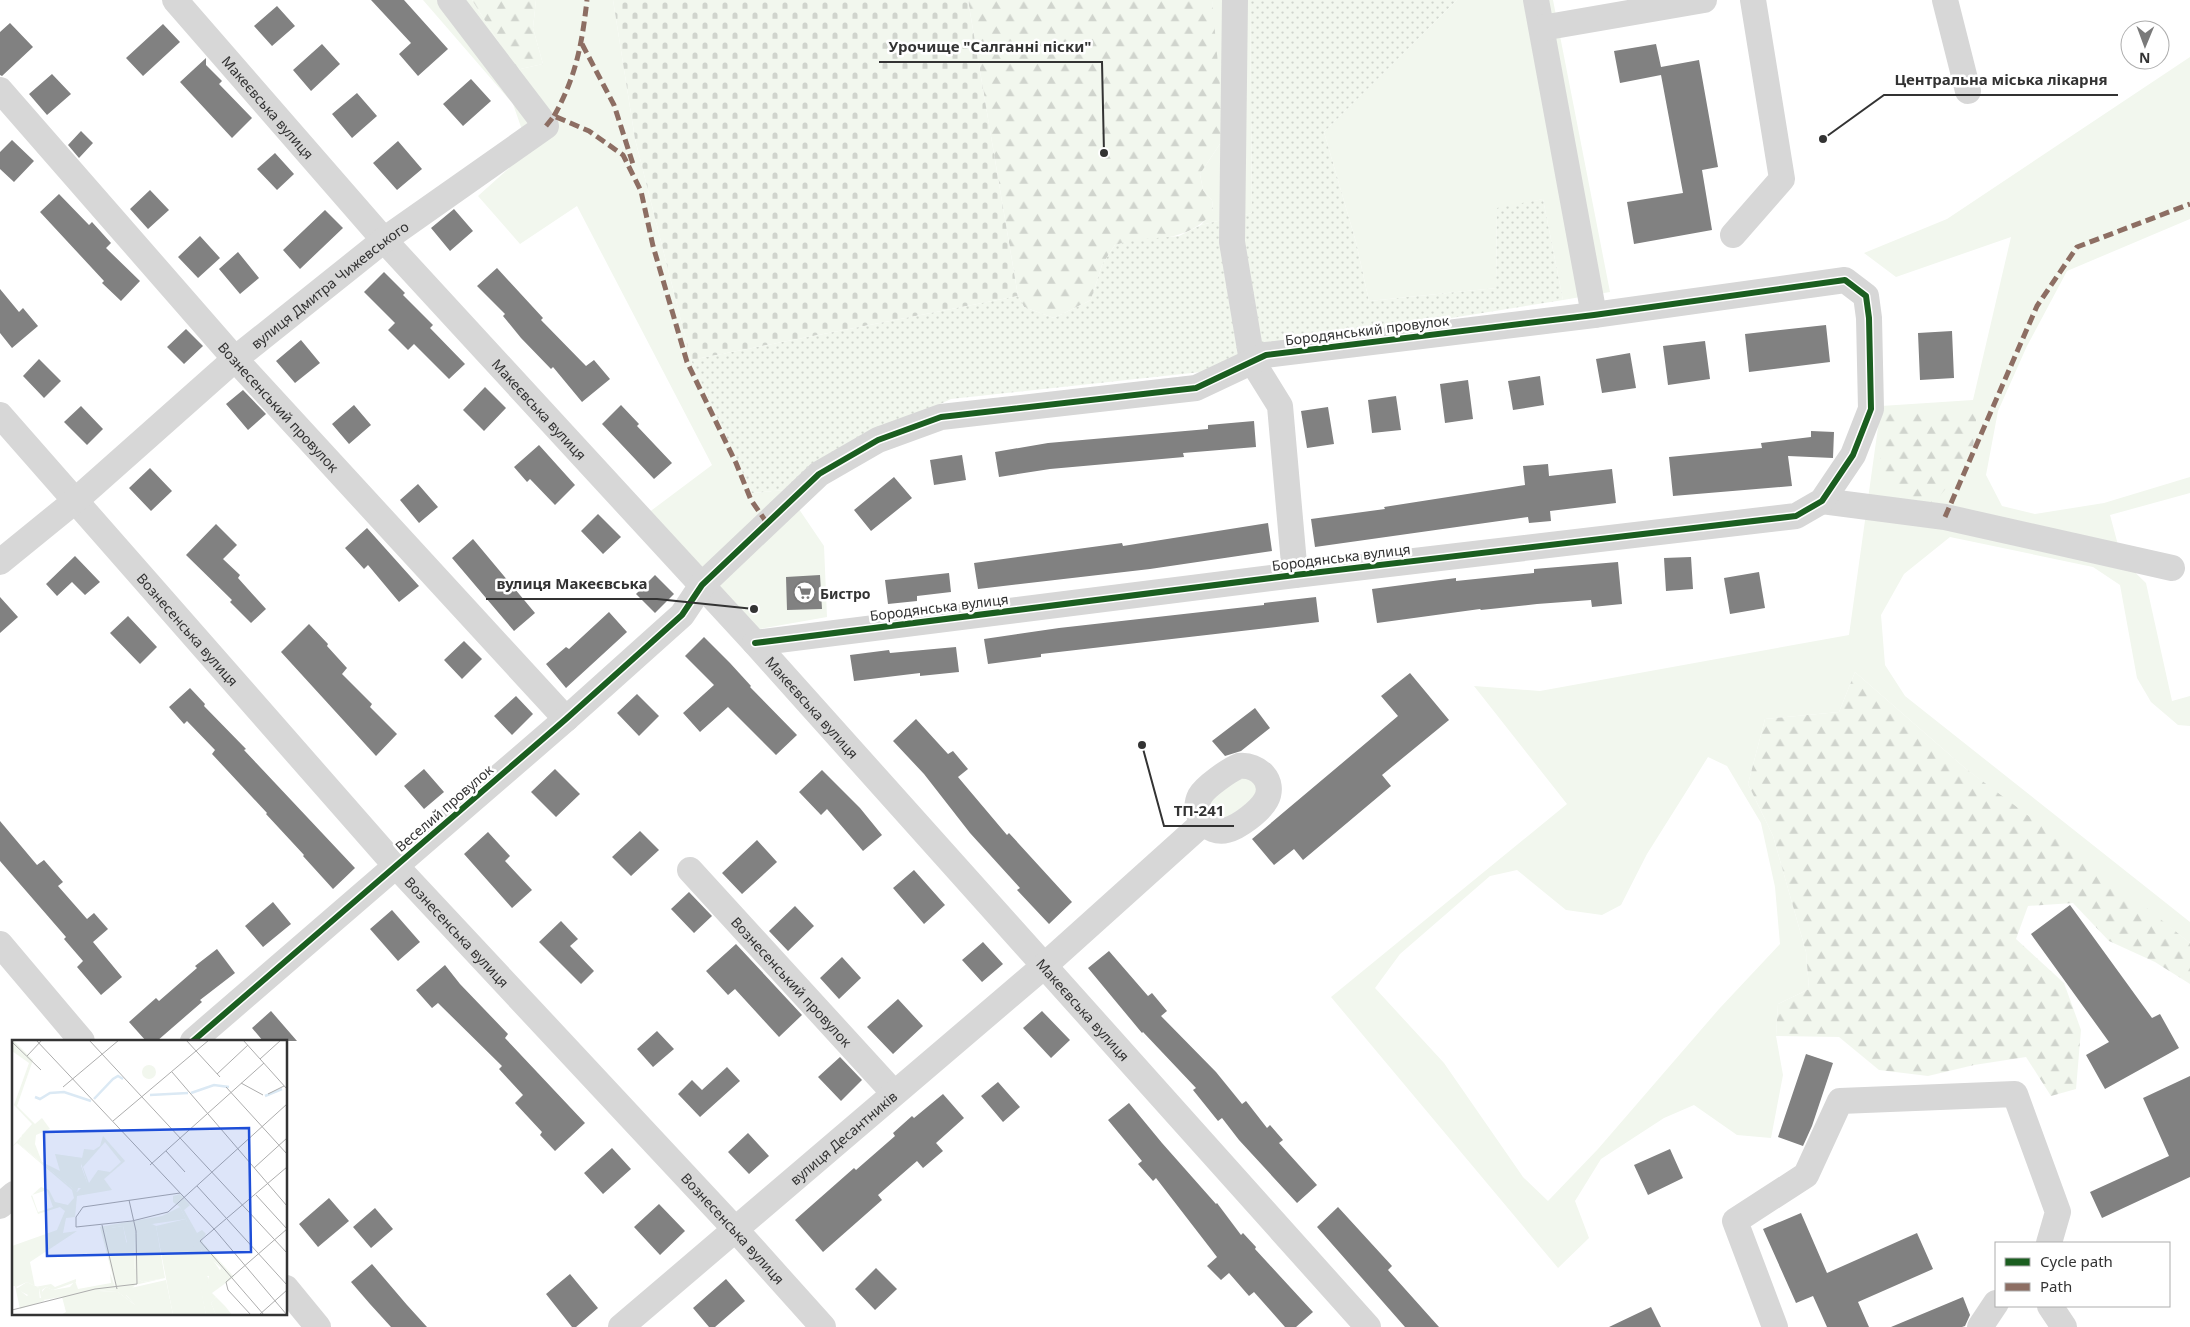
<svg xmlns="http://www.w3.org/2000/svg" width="2190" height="1327" viewBox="0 0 2190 1327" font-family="'Noto Sans',sans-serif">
<defs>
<pattern id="forest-firs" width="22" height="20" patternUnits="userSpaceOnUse" patternTransform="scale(1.25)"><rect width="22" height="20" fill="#f2f7ee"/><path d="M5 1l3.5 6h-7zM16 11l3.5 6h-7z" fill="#d0d4cd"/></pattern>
<pattern id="cemetery-stones" width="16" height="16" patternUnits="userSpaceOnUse" patternTransform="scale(1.25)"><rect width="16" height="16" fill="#f2f7ee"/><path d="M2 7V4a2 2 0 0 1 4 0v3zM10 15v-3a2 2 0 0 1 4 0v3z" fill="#d0d4cd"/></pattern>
<pattern id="park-dots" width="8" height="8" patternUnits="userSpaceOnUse" patternTransform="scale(1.25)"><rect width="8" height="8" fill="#f2f7ee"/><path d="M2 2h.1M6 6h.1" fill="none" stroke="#d0d4cd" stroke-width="1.8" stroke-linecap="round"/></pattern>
</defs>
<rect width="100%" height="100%" fill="#fff"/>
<path fill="#f2f7ee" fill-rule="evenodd" d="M423 0H472L516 70 543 64 533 28 536 0H613L635 139 691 360 752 493 786 490 824 546 827 617 748 631 644 516 712 465 577 206 520 244 478 196 529 150 513 104Z
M1212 0H1250L1252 213 1201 225 1213 211 1212 200 1203 190 1200 174 1220 144Z
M1457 0H1553L1610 292 1563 300 1543 199 1497 209 1496 288 1369 301 1356 242 1324 132Z
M2190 57V219L2067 271 2027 346 1998 411 1986 475 2002 506 2035 514 2104 503 2190 477V493L2110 515 2122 560 2146 583 2172 701 2190 696V726L2178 725 2151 702 2137 678 2120 585 2093 567 1950 537 1904 574 1881 615 1885 665 1905 696 2190 922V943L1965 768 1855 672 1839 712 1765 719 1748 784 1773 836 1806 952 1809 989 1778 1004 1776 1036 1783 1075 1771 1138 1737 1135 1694 1105 1664 1118 1601 1159 1575 1201 1589 1238 1558 1268 1331 997 1567 804 1474 686 1540 691 1849 635 1881 406 1973 400 2011 237 1896 277 1864 253 1947 219ZM1708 757 1727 766 1761 823 1775 887 1780 944 1719 1009 1598 1149 1548 1201 1523 1177 1444 1063 1375 988 1400 954 1490 876 1517 870 1566 910 1602 915 1621 905 1647 854Z
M1253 777 1259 795 1220 823 1206 804 1234 778Z"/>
<path fill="url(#forest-firs)" d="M472 0H536L533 28 543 64 516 70Z
M968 0H1212L1223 118 1220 144 1200 174 1203 190 1212 200 1213 212C1185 245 1154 235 1115 245L1102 265 1091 300 1054 318 1024 307 1018 296Z
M1886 411 1977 412 1972 456 1935 502H1912L1879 473Z
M1855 672 1965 768 2082 856 2190 943V984L2155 962 2109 941 2073 903 2028 906 2016 939 2064 983 2081 1030 2076 1089 2051 1096 2026 1057 1974 1065 1928 1076 1879 1070 1839 1037 1776 1036 1778 1004 1809 989 1806 952 1773 836 1748 784 1765 719 1839 712Z"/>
<path fill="url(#cemetery-stones)" d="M613 0H968L1018 296 691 360 635 139Z"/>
<path fill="url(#park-dots)" d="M1250 0H1457L1324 132 1356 242 1369 301 1496 288 1497 208 1543 199 1563 300 1263 348 1210 371 951 399 817 461 786 490 752 493 691 360 1018 296 1024 307 1054 318 1091 300 1102 265 1115 245 1134 240 1179 236 1201 225 1252 213Z"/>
<path fill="#818181" d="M371 0H404L448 49 418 76 399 54 411 43Z
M277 6 295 26 272 46 254 26Z
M10 23 33 47 2 76 0 75V32Z
M163 24 180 42 143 76 126 58Z
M322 44 340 64 311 91 293 70Z
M1656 44 1661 67 1699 60 1718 167 1702 170 1712 230 1634 244 1627 202 1683 193 1661 75 1620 83 1614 51Z
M206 58V65L222 81 219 84 252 118 232 138 180 82Z
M52 74 71 94 47 115 29 94Z
M471 79 491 101 463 126 443 104Z
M357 93 377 116 352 138 332 114Z
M81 131 93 143 79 158 68 145Z
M12 140 34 161 14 182 0 169V152Z
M398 141 422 169 397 190 373 163Z
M275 153 294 174 277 190 257 169Z
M150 190 169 210 148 229 130 209Z
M59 194 89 225 92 222 111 243 106 248 140 281 121 301 102 283 104 281 40 212Z
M454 209 473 231 450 251 431 228Z
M325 210 343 228 300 269 283 250Z
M200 236 220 258 198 278 178 257Z
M238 252 259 278 240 294 219 269Z
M497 268 543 318 541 320 586 366 594 360 610 379 582 402 553 367 551 369 521 338 503 316 505 314 477 286Z
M384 272 405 293 403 295 433 325 430 328 465 364 449 379 414 344 408 350 388 330 395 323 364 292Z
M0 289 19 312 23 308 38 326 12 348 0 333Z
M1826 325 1830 362 1749 372 1745 334Z
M186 329 203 346 184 364 167 347Z
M1952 331 1954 378 1920 380 1918 333Z
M301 340 320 363 295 383 276 361Z
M1705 341 1710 379 1668 385 1663 346Z
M1630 353 1636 388 1602 393 1596 359Z
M39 359 61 381 44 398 23 376Z
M1540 376 1544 405 1513 410 1508 381Z
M1468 380 1473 419 1445 423 1440 384Z
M485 387 506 408 484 431 463 410Z
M243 390 266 414 248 430 226 404Z
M1396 396 1401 430 1372 433 1368 400Z
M354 405 371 425 349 444 332 424Z
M621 405 639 424 637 426 672 463 654 479 602 424Z
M81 406 103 429 87 445 64 422Z
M1328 407 1334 444 1307 448 1301 411Z
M1254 421 1256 447 1183 453 1184 457 1050 469 999 477 995 452 1048 443 1208 429V425Z
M1811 431 1834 432 1833 458 1788 456 1792 486 1673 496 1669 457 1762 448 1761 443 1811 437Z
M539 445 575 485 555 505 530 479 527 482 514 467Z
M962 455 966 480 934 485 930 460Z
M1548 464 1549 476 1612 469 1616 503 1550 511 1551 521 1529 523 1528 517 1315 547 1311 519 1385 509 1384 507 1525 485 1523 466Z
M150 468 172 491 151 511 129 488Z
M894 477 912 498 871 531 854 510Z
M418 484 438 507 419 523 400 500Z
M598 514 621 537 603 554 581 531Z
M1268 523 1272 551 1150 569 978 589 974 563 1122 543 1123 546Z
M216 524 237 545 223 559 240 575 238 578 266 609 251 623 230 602 232 600 186 555Z
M367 528 419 586 399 602 368 565 364 569 345 548Z
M473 539 535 613 514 631 452 558Z
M75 556 100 582 85 595 72 582 57 596 46 584Z
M1691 557 1693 589 1666 591 1664 558Z
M1618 562 1622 604 1592 607 1591 600 1537 604 1481 610 1480 609 1377 623 1372 589 1456 578V581L1534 573V569Z
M1759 572 1765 608 1730 614 1724 578Z
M949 573 951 592 917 596V601L888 604 885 580Z
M655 575 674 594 655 613 636 594Z
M820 575 822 609 787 610 786 577Z
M0 597 18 617 0 633Z
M1316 597 1319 622 1041 654V657L988 664 984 639 1059 628 1264 605V603Z
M609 612 627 632 566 688 546 664 566 647 569 649Z
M128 616 157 647 140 664 110 633Z
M309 624 328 644 327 646 347 668 342 674 372 704 370 707 397 734 376 756 281 652Z
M704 637 730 663 751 686 750 687 797 735 776 755 728 707 700 732 683 713 714 685 685 656Z
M464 641 482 659 462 679 444 660Z
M956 647 959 672 920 676V673L854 681 850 655 889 650 890 653Z
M1410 673 1449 720 1382 775 1391 786 1303 860 1294 849 1274 865 1252 839 1398 716 1381 696Z
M190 688 205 704 204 706 246 749 244 750 355 868 333 889 303 856 304 855 266 814 267 813 212 754 215 750 187 721 184 724 169 707Z
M637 694 659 716 639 736 617 713Z
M516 696 533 714 512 735 494 716Z
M1255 708 1270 728 1241 751 1225 756 1212 741Z
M916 719 948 754 953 751 968 769 958 777 1007 835 1009 833 1072 902 1049 924 1017 890 1020 888 970 833 924 774 893 741Z
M424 769 444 792 424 809 404 786Z
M555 769 580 794 556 817 531 792Z
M822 770 860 808 882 835 863 851 827 809 821 815 799 792Z
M0 821 37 865 44 860 63 882 58 886 87 919 94 913 108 929 93 942 122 977 101 995 77 967 83 961 64 939 66 937 0 861Z
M640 831 659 850 631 876 612 857Z
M488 832 510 856 505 861 532 890 512 908 464 854Z
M757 840 777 862 742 894 722 873Z
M914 870 945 905 924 924 893 888Z
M689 892 712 916 694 933 671 909Z
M273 902 291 924 263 947 245 926Z
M2070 905 2152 1018 2160 1014 2179 1048 2105 1089 2086 1055 2109 1042 2031 934Z
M795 906 814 926 788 951 769 931Z
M392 910 420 942 398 961 370 929Z
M561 921 578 939 570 946 594 971 581 984 539 942Z
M983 942 1003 964 982 982 962 960Z
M736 944 802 1015 779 1037 735 989 728 995 706 971Z
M217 949 235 973 200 1000 202 1002 157 1041H146L129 1022 156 998 159 1001 197 968 195 966Z
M1109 951 1148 996 1152 993 1167 1011 1161 1016 1216 1072 1242 1104 1246 1101 1267 1128 1270 1125 1283 1140 1279 1143 1317 1185 1297 1203 1239 1140 1222 1118 1218 1121 1193 1090 1196 1088 1143 1032 1142 1033 1088 968Z
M842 957 861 978 839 999 820 978Z
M445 965 460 984 508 1034 505 1038 585 1123 555 1151 540 1135 542 1132 515 1103 523 1095 499 1069 502 1066 438 1003 432 1008 416 990Z
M898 999 923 1026 893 1054 867 1027Z
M271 1011 297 1041H263L252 1028Z
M1042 1011 1070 1040 1051 1058 1023 1028Z
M657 1031 674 1049 653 1067 637 1049Z
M1806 1054 1833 1063 1812 1126 1803 1146 1778 1137Z
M840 1057 862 1080 841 1101 818 1077Z
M727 1067 740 1081 700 1117 678 1094 692 1080 702 1090Z
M2190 1076V1177L2102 1218 2090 1192 2169 1156 2143 1098Z
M998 1082 1020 1107 1003 1122 981 1096Z
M943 1094 964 1118 936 1143 943 1151 923 1168 917 1161 878 1195 882 1200 823 1252 795 1220 854 1168 856 1170 895 1136 893 1133 912 1116 914 1118Z
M1129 1103 1162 1143 1216 1204 1217 1203 1241 1235 1243 1233 1256 1247 1255 1249 1313 1312 1296 1327H1285L1254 1292 1249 1296 1229 1273 1221 1280 1207 1266 1217 1257 1156 1178 1153 1181 1138 1164 1142 1161 1108 1120Z
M748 1133 769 1156 749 1174 728 1152Z
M612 1148 631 1169 603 1194 584 1173Z
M1670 1149 1683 1178 1648 1195 1634 1165Z
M329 1198 349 1221 318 1247 299 1224Z
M659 1204 685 1231 660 1255 634 1227Z
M1338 1207 1392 1266 1388 1270 1439 1327H1405L1317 1227Z
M375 1208 393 1229 371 1248 353 1227Z
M1801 1213 1827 1273 1917 1233 1933 1269 1858 1302 1869 1327H1827L1813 1296 1796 1303 1763 1229Z
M372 1264 407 1305 427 1327H391L370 1304 351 1282Z
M876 1268 897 1289 875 1310 855 1289Z
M570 1274 598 1308 576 1327H572L546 1294Z
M726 1279 745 1301 715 1327H709L693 1308Z
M1963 1297 1970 1315 1965 1326 1962 1327H1891Z
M1651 1307 1661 1327H1609Z"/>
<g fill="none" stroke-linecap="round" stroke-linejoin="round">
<g stroke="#d7d7d7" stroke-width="26">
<path id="s1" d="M175 0 384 240 755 643 1368 1327"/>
<path d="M1235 0 1232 242 1252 361 1280 406 1295 575"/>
<path d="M1536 0 1594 315"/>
<path d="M1945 0 1968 91"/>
<path d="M1542 28 1704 0"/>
<path id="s2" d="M0 90 235 359 566 719"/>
<path d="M1733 235 1782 179 1753 0"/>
<path id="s3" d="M0 415 396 866 735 1229 823 1327"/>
<path d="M1822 501 1945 517 2172 568"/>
<path id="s4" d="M0 562 75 501 235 359 384 240 546 126 450 0"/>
<path d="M1239 766C1258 764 1276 781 1266 800 1260 811 1239 827 1227 830 1208 835 1191 814 1200 796 1205 787 1229 770 1239 766Z"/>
<path id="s5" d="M690 870 894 1093"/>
<path d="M0 944 82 1041"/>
<path d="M193 1041 566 719 682 615 702 585 819 474 878 440 941 417 1196 388 1266 355 1594 315 1845 280 1866 296 1869 318 1871 409 1853 455 1822 501 1796 516 1295 575 755 643"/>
<path d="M0 1206 14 1194"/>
<path d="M286 1288 318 1327"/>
<path d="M2050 1306 2064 1327"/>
<path id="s6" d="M621 1327 1044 966 1203 823"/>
<path d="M1775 1327 1735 1221 1806 1175 1840 1101 2015 1094 2058 1212 2049 1243"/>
<path d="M1980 1327 1996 1303"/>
</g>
<path stroke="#8d6e63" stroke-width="5" stroke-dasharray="10 5" stroke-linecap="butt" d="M582 44 614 105 633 164
M554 116C576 77 582 44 587 0
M546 126 554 116 589 131 623 155 641 191 653 246 687 362 736 463 751 500 767 523
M1945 517 2037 306 2077 247 2190 204"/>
<defs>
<path id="cycleway" d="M193 1041 566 719 682 615 702 585 819 474 878 440 941 417 1196 388 1266 355 1594 315 1845 280 1866 296 1869 318 1871 409 1853 455 1822 501 1796 516 1295 575 755 643"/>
</defs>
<use href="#cycleway" stroke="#fff" stroke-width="9"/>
<use href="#cycleway" stroke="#1b5e20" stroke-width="6"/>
</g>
<defs>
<symbol id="supermarket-ring" viewBox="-11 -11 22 22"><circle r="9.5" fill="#fff" stroke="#7a7a7a" stroke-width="1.5"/><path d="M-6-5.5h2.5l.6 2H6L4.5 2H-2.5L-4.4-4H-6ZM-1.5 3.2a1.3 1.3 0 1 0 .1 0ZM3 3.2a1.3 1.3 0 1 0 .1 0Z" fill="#7a7a7a"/></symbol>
</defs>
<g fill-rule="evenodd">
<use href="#supermarket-ring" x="792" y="580" width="25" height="25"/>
</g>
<g text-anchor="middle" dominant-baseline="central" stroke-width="5" stroke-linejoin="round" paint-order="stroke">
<g font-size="14" fill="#333" stroke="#fff">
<text stroke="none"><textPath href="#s1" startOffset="142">Макеєвська вулиця</textPath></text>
<text stroke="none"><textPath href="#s4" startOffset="431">вулиця Дмитра Чижевського</textPath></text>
<text transform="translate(1367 330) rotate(-7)">Бородянський провулок</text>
<text stroke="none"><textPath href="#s2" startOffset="422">Вознесенський провулок</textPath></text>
<text stroke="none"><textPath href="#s1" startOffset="548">Макеєвська вулиця</textPath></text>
<text transform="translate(1341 557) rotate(-7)">Бородянська вулиця</text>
<text transform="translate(939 607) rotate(-7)">Бородянська вулиця</text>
<text stroke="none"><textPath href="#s3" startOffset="285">Вознесенська вулиця</textPath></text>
<text stroke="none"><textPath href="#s1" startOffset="952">Макеєвська вулиця</textPath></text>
<text transform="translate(444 808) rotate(-41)">Веселий провулок</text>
<text stroke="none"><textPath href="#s3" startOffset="690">Вознесенська вулиця</textPath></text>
<text stroke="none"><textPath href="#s5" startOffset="151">Вознесенський провулок</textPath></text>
<text stroke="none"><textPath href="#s1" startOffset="1358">Макеєвська вулиця</textPath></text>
<text stroke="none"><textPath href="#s6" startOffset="292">вулиця Десантників</textPath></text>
<text stroke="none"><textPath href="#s3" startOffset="1095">Вознесенська вулиця</textPath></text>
</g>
<g font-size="14" font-weight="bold" fill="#333" stroke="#fff" text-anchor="start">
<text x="820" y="593">Бистро</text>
</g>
</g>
<g transform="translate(12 1040)">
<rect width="275" height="275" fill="#fff"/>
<path d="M1 0 21 20 5 66 24 85 10 95 7 104 65 152 75 142 69 123 72 109 82 110 88 106 91 96 113 121 92 139 100 150 65 156 63 177 54 178 51 193 65 191 18 222 23 247 39 244 43 247 64 239V242L41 250 34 247 30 250 32 261 8 269 3 246H0V206L45 190 53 171 48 167 26 174 19 156 29 147 37 150 43 162 56 165 62 158 60 150 5 103 0 107 20 84 2 65 17 23 0 11ZM93 102 109 122 98 132 86 130 77 143 71 127ZM35 150 41 167 26 172 20 155ZM15 242 27 248 29 258 16 257 4 247ZM130 32a7 7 0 1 1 14 0a7 7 0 1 1-14 0ZM168 154 178 165 172 170 185 193 190 190 194 194 190 199 191 203 222 237 200 253 204 257 199 263 204 275H194L174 179 168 167 161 162V156ZM189 210 209 228 205 238 197 240 191 226ZM93 186 95 196 99 188 111 186 120 230 123 229 122 194 127 193V240L131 242 153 238 123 245 114 255 123 265 106 252 87 251 104 249 88 187Z" fill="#f2f7ee" fill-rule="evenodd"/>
<path d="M30 78 38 89 24 95 23 104 30 122 48 131 43 114 71 118 69 126 75 142 73 148H66L65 152 7 104 10 95ZM140 184 144 186 153 238 131 242 127 240 125 194ZM191 206 212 236 195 245 197 236H193L187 220ZM98 233 104 249 87 251 106 252 123 265 110 250 154 240 161 275H49L54 272 50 257 31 260 30 252 34 247 41 250 58 247 63 241 66 249 99 243ZM15 242 27 248 28 262 17 263 13 258 16 255 4 249ZM204 257 213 266 220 275H204L199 263Z" fill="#f2f7ee"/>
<path d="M174 179 180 200 194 275H161L144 186Z" fill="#f2f7ee"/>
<path d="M168 167 174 179 140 184 135 191 122 194 123 241 108 245 100 217 115 202 111 186 99 188V195L95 196 93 186 150 176Z" fill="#f2f7ee"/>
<path fill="none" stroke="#dbe9f4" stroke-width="2.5" d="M179 53 202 45 217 47M138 55 176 53M253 56 270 49M23 57 28 59 38 53 52 52 79 61M82 59 101 39 106 36 111 39"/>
<path fill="none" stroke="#adadad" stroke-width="1" d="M24 0 203 190 275 275M77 0 275 213M174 0 208 37M231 0 275 49M0 2 29 30M15 16 30 0M248 19 269 0M160 32 275 166M205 34 236 5M229 43 251 55M51 47 107 0M214 47 275 114M256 54 272 46M101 81 197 0M154 111 173 132M138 125 252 23M242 128 275 98M185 146 275 245M168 153 71 167 64 177V187L120 181 156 172 275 64M244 155 275 189M90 185 105 249M0 270 83 249 125 244 124 191 117 160M239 275 216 250 214 242 275 189M247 275 275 250M252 275 188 201 275 127"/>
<path fill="#1d4ed8" fill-opacity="0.15" stroke="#1d4ed8" stroke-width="2.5" d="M237 88 239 212 35 216 32 92Z"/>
<rect width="275" height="275" fill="none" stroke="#333" stroke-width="2.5"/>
</g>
<path fill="none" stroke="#333" stroke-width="2" d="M1104 153L1102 62H879M1823 139L1884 95H2118M754 609L657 599H486M1142 745L1164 826H1234"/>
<g fill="#333" stroke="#fff" stroke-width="2">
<circle cx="1104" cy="153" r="5"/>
<circle cx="1823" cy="139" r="5"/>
<circle cx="754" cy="609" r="5"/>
<circle cx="1142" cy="745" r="5"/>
</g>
<g font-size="15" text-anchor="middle" font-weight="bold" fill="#333" stroke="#fff" stroke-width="5" stroke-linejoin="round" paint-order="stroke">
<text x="990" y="52">Урочище "Салганні піски"</text>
<text x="2001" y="85">Центральна міська лікарня</text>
<text x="572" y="589">вулиця Макеєвська</text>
<text x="1199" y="816">ТП-241</text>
</g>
<rect x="1995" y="1242" width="175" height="65" fill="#ffffff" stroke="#adadad"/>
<rect x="2005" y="1258" width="25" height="8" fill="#1b5e20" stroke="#adadad"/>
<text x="2040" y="1267" font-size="15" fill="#333333">Cycle path</text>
<rect x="2005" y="1283" width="25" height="8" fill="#8d6e63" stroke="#adadad"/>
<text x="2040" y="1292" font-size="15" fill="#333333">Path</text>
<g transform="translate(2145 45) rotate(181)"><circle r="24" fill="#ffffff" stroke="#adadad"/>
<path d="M0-4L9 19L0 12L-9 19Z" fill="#7a7a7a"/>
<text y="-8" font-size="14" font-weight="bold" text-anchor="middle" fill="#333333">N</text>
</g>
</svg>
